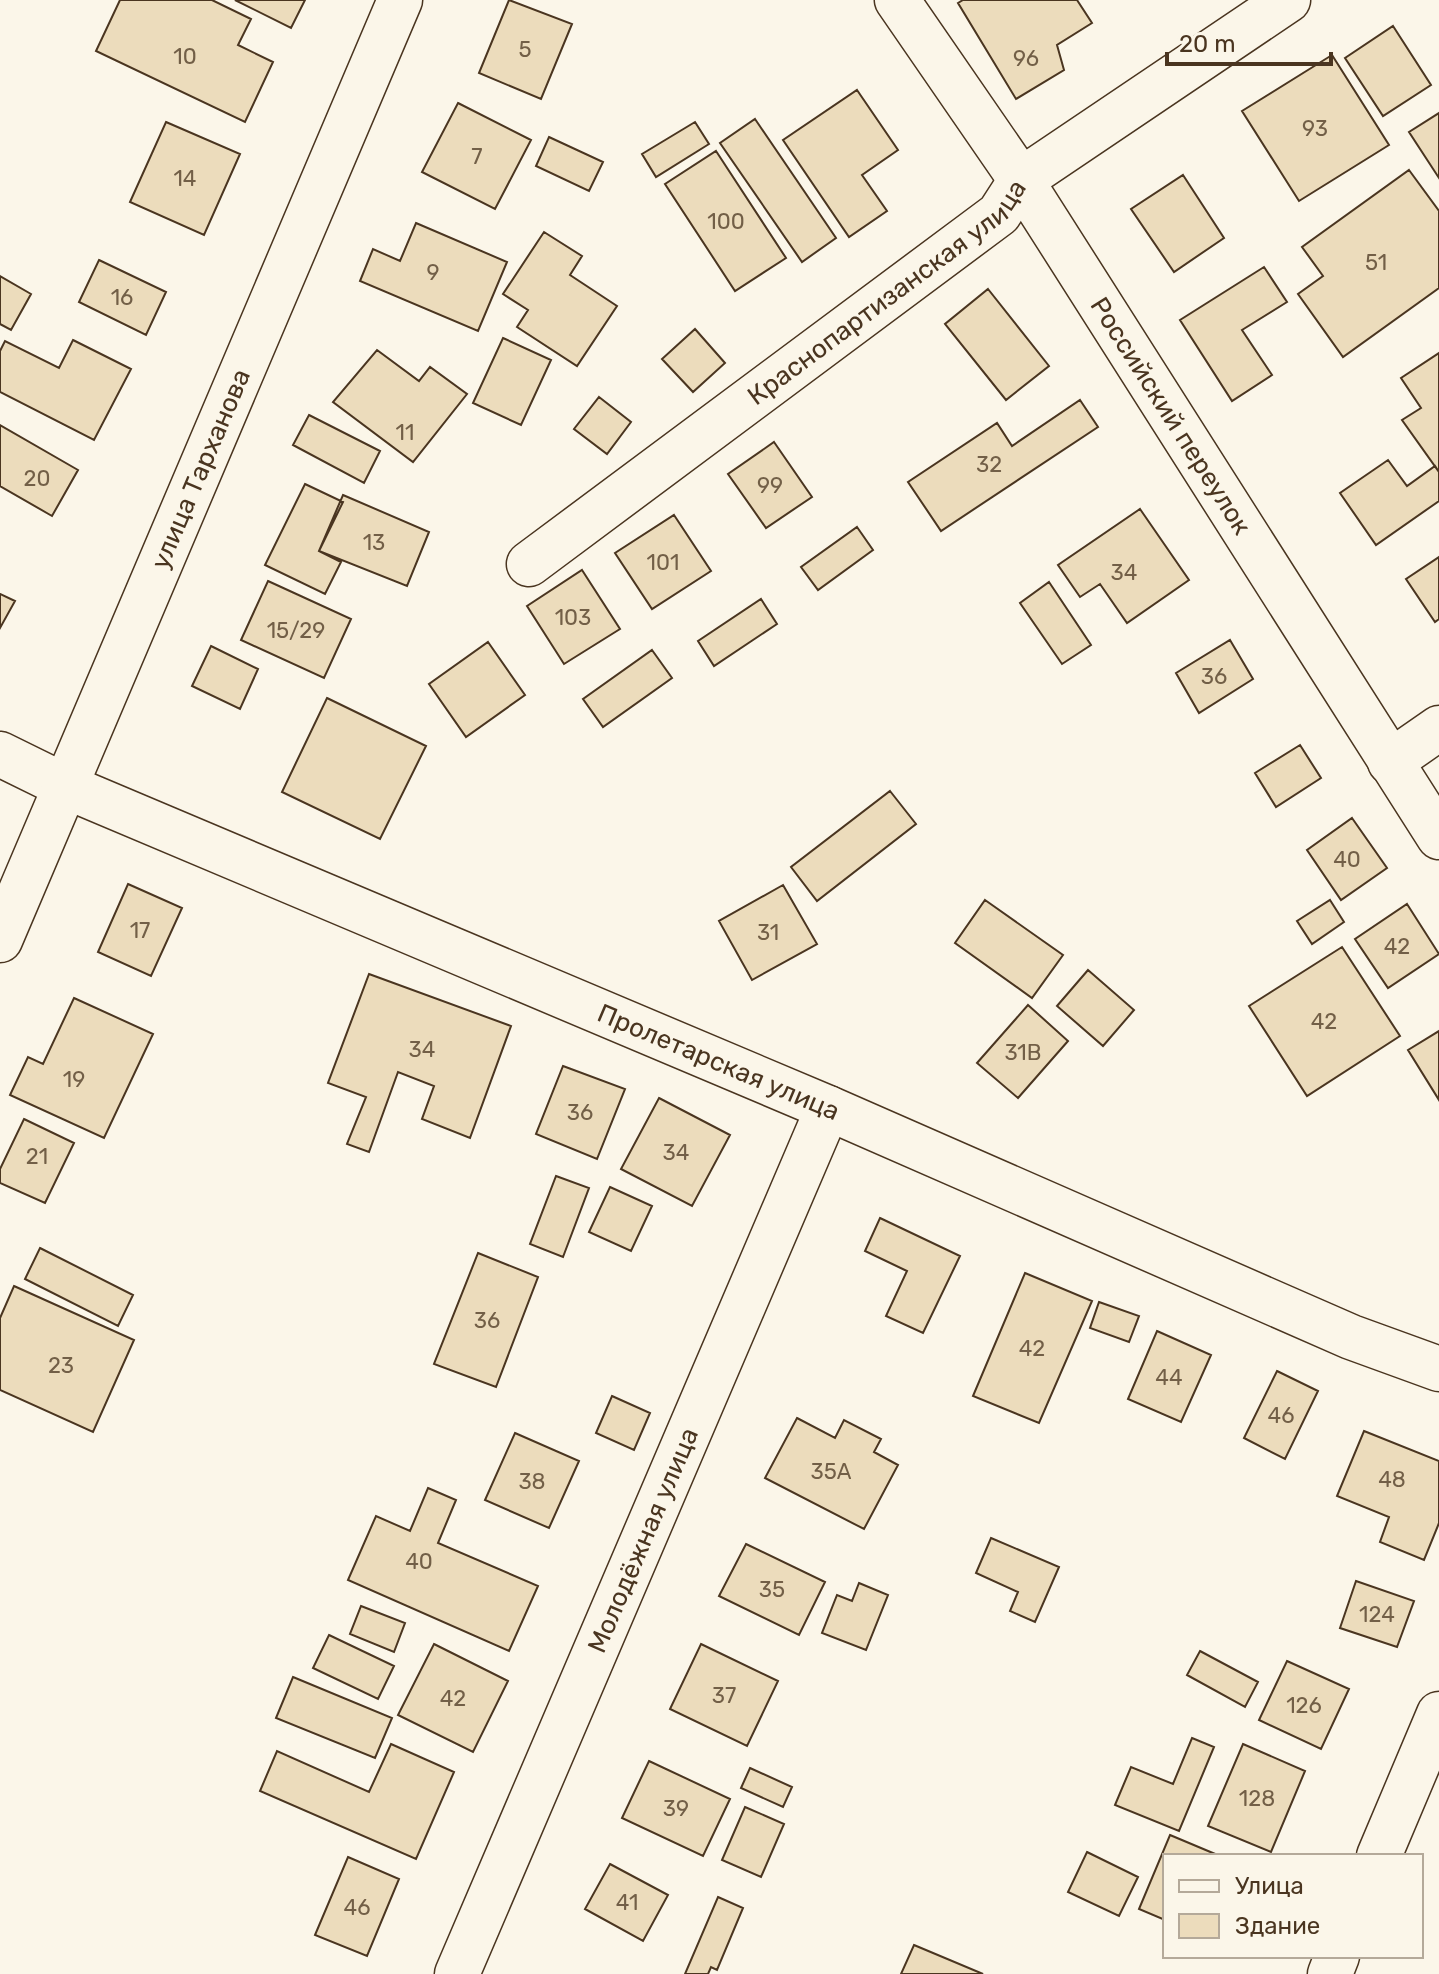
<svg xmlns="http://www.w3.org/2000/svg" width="1439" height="1974" viewBox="0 0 1439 1974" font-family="Rubik,sans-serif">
<rect width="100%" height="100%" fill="#fbf6e9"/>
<path fill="#ecdcbc" stroke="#4a3520" stroke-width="2" d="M120 0H212L251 19 238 45 273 62 245 122 96 51Z
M235 0H305L291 28Z
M509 0 572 24 541 99 479 73Z
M963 0H1077L1092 23 1057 45 1064 70 1016 99 958 3Z
M1393 26 1431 85 1383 116 1345 58Z
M1332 55 1389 145 1299 201 1242 111Z
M857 90 898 150 862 175 887 211 849 237 783 140Z
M458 103 531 140 495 209 422 172Z
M1439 113V178L1409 132Z
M755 119 836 238 802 262 720 143Z
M166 122 240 154 204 235 130 202Z
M695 122 709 144 656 177 642 154Z
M549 137 603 162 589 191 536 166Z
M716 151 786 258 735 291 665 184Z
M1409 170 1439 211V288L1343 357 1298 294 1323 276 1302 247Z
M1183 175 1224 238 1174 272 1131 209Z
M416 223 507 262 478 331 360 281 373 249 400 261Z
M544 232 582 256 570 275 617 306 577 366 517 327 528 310 503 294Z
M99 260 166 292 146 335 79 302Z
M1264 267 1287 302 1242 330 1272 375 1232 401 1180 320Z
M0 276 31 294 11 330 0 324Z
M988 289 1049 366 1006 400 945 324Z
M695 329 725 363 693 392 662 359Z
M503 338 551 360 521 425 473 403Z
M73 340 131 369 94 440 0 392V351L5 341 59 368Z
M377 350 419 381 430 367 467 394 413 462 333 402Z
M1439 353V472L1402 420 1421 408 1401 378Z
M599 397 631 422 607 454 574 429Z
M1080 400 1098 427 941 531 908 482 997 423 1012 446Z
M309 415 380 451 364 483 293 445Z
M0 425 78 470 52 516 0 486Z
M774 442 812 497 766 528 728 474Z
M1388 460 1407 486 1435 466 1439 472V501L1376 545 1340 493Z
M305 484 343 502 319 551 341 562 325 594 265 565Z
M343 495 429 532 407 586 319 551Z
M1140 509 1189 580 1127 623 1100 584 1080 597 1058 565Z
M674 515 711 571 652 609 615 553Z
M857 527 873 550 818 590 801 567Z
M1439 557V619L1435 622 1406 579Z
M582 570 620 629 564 664 527 606Z
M268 581 351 619 324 678 241 640Z
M1049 582 1091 645 1062 664 1020 603Z
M0 594 15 601 0 628Z
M761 599 777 624 714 666 698 641Z
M1230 640 1253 679 1199 713 1176 673Z
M488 642 525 695 466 737 429 684Z
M211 646 258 669 240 709 192 686Z
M652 650 672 678 603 727 583 699Z
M327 698 426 746 380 839 282 792Z
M1300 745 1321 778 1276 807 1255 773Z
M890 791 916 824 817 901 791 867Z
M1352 818 1387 868 1341 900 1307 850Z
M128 884 182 908 151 976 98 952Z
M783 885 817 944 752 980 719 921Z
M985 900 1063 955 1032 998 955 943Z
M1330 900 1344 922 1312 944 1297 921Z
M1407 904 1439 954 1388 988 1355 939Z
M1342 947 1400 1036 1307 1096 1249 1006Z
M1088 970 1134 1010 1103 1046 1057 1006Z
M369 974 511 1026 470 1138 422 1119 434 1086 398 1072 369 1152 347 1144 366 1097 328 1083Z
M74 998 153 1034 104 1138 10 1095 28 1057 43 1064Z
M1028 1005 1068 1041 1018 1098 977 1063Z
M1439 1031V1100L1408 1050Z
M563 1066 625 1089 597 1159 536 1134Z
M659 1098 730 1135 692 1206 621 1169Z
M24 1119 74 1143 45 1203 0 1183V1169Z
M556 1176 589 1188 563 1257 530 1244Z
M610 1187 652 1206 631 1251 589 1232Z
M880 1218 960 1256 923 1333 886 1316 907 1271 865 1251Z
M40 1248 133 1295 118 1326 25 1279Z
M478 1253 538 1277 496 1387 434 1364Z
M1025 1273 1092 1301 1039 1423 973 1396Z
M14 1286 134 1340 93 1432 0 1390V1318Z
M1099 1302 1139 1316 1129 1342 1090 1328Z
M1157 1331 1211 1355 1181 1422 1128 1399Z
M1277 1371 1318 1391 1285 1459 1244 1438Z
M612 1396 650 1413 634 1450 596 1433Z
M797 1418 835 1438 844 1420 881 1439 874 1452 898 1465 864 1529 765 1478Z
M1364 1431 1439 1461V1523L1424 1560 1380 1542 1389 1517 1337 1496Z
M515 1433 579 1461 549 1528 485 1500Z
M428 1488 456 1500 438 1543 538 1586 509 1651 348 1580 376 1516 410 1531Z
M991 1538 1059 1567 1035 1622 1010 1611 1018 1592 976 1573Z
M746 1544 825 1582 799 1635 719 1596Z
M1356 1581 1414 1601 1397 1647 1340 1628Z
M859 1583 888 1595 866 1650 822 1633 837 1595 852 1601Z
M361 1606 405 1623 394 1652 350 1634Z
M329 1635 394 1666 378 1699 313 1668Z
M434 1644 508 1681 473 1752 398 1715Z
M701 1644 778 1681 747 1746 670 1709Z
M1200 1651 1258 1682 1245 1707 1187 1675Z
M1287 1661 1349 1689 1321 1749 1259 1720Z
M293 1677 392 1718 375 1758 276 1718Z
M1192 1738 1214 1747 1179 1831 1115 1805 1131 1767 1173 1784Z
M391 1744 454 1772 416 1859 260 1791 277 1751 369 1792Z
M1243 1744 1305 1771 1271 1852 1208 1826Z
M649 1761 730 1799 703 1856 622 1818Z
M750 1768 792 1787 783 1807 741 1788Z
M745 1807 784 1824 761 1877 722 1860Z
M1170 1835 1220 1856H1165V1920L1139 1909Z
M1087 1852 1138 1877 1119 1916 1068 1892Z
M348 1857 399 1879 367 1956 315 1935Z
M610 1864 668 1895 643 1941 585 1909Z
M718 1897 743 1908 717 1970 711 1967 708 1974H685Z
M914 1945 983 1974H901Z"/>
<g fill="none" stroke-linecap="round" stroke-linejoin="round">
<defs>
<g id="minor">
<path id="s1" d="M897 0 1021 180 1439 837"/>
<path id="s2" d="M529 564 999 214 1021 180 1288 0"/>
<path id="s3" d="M0 754 65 786 828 1108 1351 1337 1439 1369"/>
<path d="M1390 762 1439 728"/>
<path id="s4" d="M0 940 400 0"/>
<path d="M1379 1856 1439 1714"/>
<path id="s5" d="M457 1974 828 1108"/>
<path d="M1330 1974 1337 1956"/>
</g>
</defs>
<use href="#minor" stroke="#4a3520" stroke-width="47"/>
<use href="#minor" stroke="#fbf6e9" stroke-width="44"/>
</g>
<g text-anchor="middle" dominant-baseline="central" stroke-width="6" stroke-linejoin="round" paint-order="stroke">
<g font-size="22" fill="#725f47">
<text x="525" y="49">5</text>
<text x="185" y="56">10</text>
<text x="1026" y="58">96</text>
<text x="1315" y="128">93</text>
<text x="477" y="156">7</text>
<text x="185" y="178">14</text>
<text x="726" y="221">100</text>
<text x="1376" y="262">51</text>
<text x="433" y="272">9</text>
<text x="122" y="297">16</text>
<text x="405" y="432">11</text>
<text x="989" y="464">32</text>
<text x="37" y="478">20</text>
<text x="770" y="485">99</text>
<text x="374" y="542">13</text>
<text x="663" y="562">101</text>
<text x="1124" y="572">34</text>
<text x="573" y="617">103</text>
<text x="296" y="630">15/29</text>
<text x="1214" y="676">36</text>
<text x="1347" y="859">40</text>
<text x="140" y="930">17</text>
<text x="768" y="932">31</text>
<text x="1397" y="946">42</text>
<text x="1324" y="1021">42</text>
<text x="422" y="1049">34</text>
<text x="1023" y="1052">31В</text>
<text x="74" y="1079">19</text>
<text x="580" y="1112">36</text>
<text x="676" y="1152">34</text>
<text x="37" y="1156">21</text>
<text x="487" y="1320">36</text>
<text x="1032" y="1348">42</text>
<text x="61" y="1365">23</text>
<text x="1169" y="1377">44</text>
<text x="1281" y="1415">46</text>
<text x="831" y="1471">35А</text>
<text x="1392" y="1479">48</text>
<text x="532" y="1481">38</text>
<text x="419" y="1561">40</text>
<text x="772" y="1589">35</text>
<text x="1377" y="1614">124</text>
<text x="724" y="1695">37</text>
<text x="453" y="1698">42</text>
<text x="1304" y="1705">126</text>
<text x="1257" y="1798">128</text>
<text x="676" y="1808">39</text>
<text x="627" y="1902">41</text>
<text x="357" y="1907">46</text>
</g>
<g font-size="26" fill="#4a3520" stroke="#fbf6e9">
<text stroke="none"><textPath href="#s2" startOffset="450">Краснопартизанская улица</textPath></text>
<text stroke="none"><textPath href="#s1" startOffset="498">Российский переулок</textPath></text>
<text stroke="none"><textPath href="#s4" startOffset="512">улица Тарханова</textPath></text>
<text stroke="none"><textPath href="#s3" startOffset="782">Пролетарская улица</textPath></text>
<text stroke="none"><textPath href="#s5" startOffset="472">Молодёжная улица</textPath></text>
</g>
</g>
<rect x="1163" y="1854" width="260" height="104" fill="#fbf6e9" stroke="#b4a999" stroke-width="2"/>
<rect x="1179" y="1880" width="40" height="12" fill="#fbf6e9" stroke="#b4a999" stroke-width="2"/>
<text x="1235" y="1894" font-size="24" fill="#4a3520">Улица</text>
<rect x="1179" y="1914" width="40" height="24" fill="#ecdcbc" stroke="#b4a999" stroke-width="2"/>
<text x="1235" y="1934" font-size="24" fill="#4a3520">Здание</text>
<path d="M1167 52v12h164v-12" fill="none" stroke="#4a3520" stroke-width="4"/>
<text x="1179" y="52" font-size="24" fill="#4a3520" stroke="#fbf6e9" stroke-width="6" paint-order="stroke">20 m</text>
</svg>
